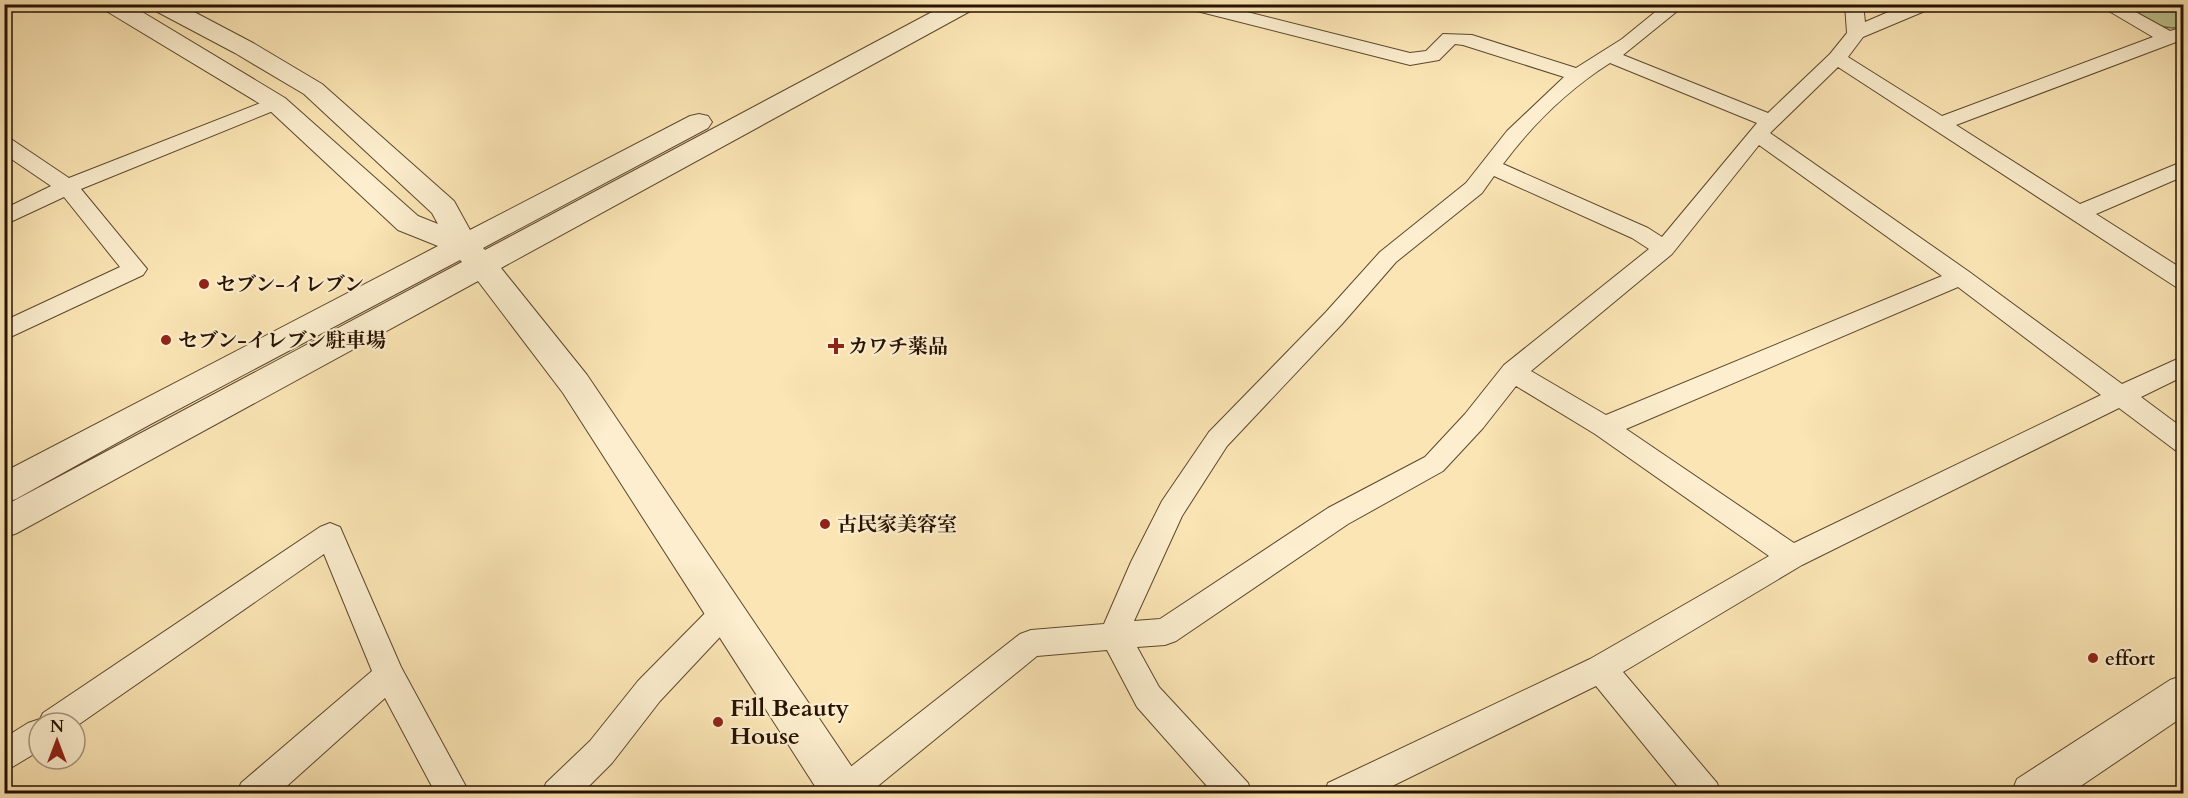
<svg xmlns="http://www.w3.org/2000/svg" width="2188" height="798" viewBox="0 0 2188 798" font-family="Cardo,'Noto Serif JP',serif">
<rect width="100%" height="100%" fill="#fbe5b4"/>
<filter id="stains"><feTurbulence type="fractalNoise" baseFrequency=".00333" numOctaves="4"/><feColorMatrix values="0 0 0 0 .2 0 0 0 0 .09 0 0 0 0 .02 0 0 0 .5 -.17"/></filter>
<radialGradient id="worn" r=".72"><stop offset=".6" stop-color="#630" stop-opacity="0"/><stop offset="1" stop-color="#630" stop-opacity=".3"/></radialGradient>
<path fill="#bdc58e" stroke="#726c47" stroke-width="1.5" d="M2120 5H2183V26C2162 34 2139 15 2120 5Z"/>
<g fill="none" stroke-linecap="round" stroke-linejoin="round">
<defs>
<path id="minor" d="M1182 4H1215L1410 53 1426 51 1443 34 1472 35 1576 68 1622 39 1665 4H1686L1623 55 1768 113 1830 54 1847 33 1845 4H1863L1865 22 1907 4H1935L1932 8 1863 37 1848 57 1942 116 2153 37 2097 4H2121L2170 31 2184 27V39L1956 125 2080 204 2184 161V176L2096 214 2184 270V289L2176 287 1838 67 1770 133 1968 271 2122 384 2184 356V376L2141 397 2184 429V453L2175 450 2119 408 1802 565 1623 672 1717 783 1721 794H1684L1596 686 1376 794H1324L1328 783 1590 659 1769 556 1595 434 1516 386 1483 428 1443 471 1348 524 1176 641 1165 645 1137 647 1159 687 1248 783 1252 794H1214L1137 707 1107 650 1037 656 868 794H826L830 783 1020 634 1031 630 1104 624 1131 562 1162 501 1209 432 1326 312 1380 252 1466 183 1507 131 1564 77 1463 45 1455 44 1439 60 1410 65 1185 8ZM1610 63 1757 123 1662 237 1648 228 1503 164C1532 125 1569 89 1610 63ZM1759 145 1942 276 1606 415 1531 371 1672 254ZM1494 176 1632 238 1649 249 1504 365 1465 414 1425 457 1328 508 1160 619 1134 621 1182 516 1227 446 1342 324 1396 262 1482 193ZM1958 287 2101 395 1794 543 1626 429Z
M276 97 283 99 286 103 283 107 81 189 147 269 143 275 4 340V321L120 267 64 197 4 225V209L51 186 4 154V138L11 139 69 178Z
M330 523 340 527 401 667 470 794H436L385 698 278 794H237L241 783 372 671 324 554 75 727V723H39V751L4 772V738L28 723 40 719 43 713 320 527Z
M725 599 735 603 740 612 735 621 660 701 612 763 581 794H542L546 783 590 741 638 681 715 603Z"/>
<path id="tertiary" d="M100 4H129L285 98 418 216 438 224 432 213 304 94 235 53 152 9 149 4H179L253 43 322 84 454 201 470 230 690 116 699 114 708 116 712 122 708 128 483 248 485 250 947 4H977L974 9 501 268 587 375 860 779 866 794H820L563 393 478 281 17 533 4 538V506L462 262 460 260 149 425 16 499 4 503V472L438 246 398 230 267 108 103 9Z
M2184 675V716L2069 794H2011L2017 779 2170 680Z"/>
</defs>
<use href="#minor" stroke="#5c472d" stroke-width="2"/>
<use href="#tertiary" stroke="#5c472d" stroke-width="2"/>
<use href="#minor" fill="#fceece" fill-rule="evenodd"/>
<use href="#tertiary" fill="#fceece" fill-rule="evenodd"/>
</g>
<g fill="#8f2418" stroke="#fceece" stroke-width="2">
<circle cx="204" cy="284" r="6"/>
<circle cx="166" cy="340" r="6"/>
<path d="M833 337h6v6h6v6h-6v6h-6v-6h-6v-6h6z"/>
<circle cx="825" cy="524" r="6"/>
<circle cx="2093" cy="658" r="6"/>
<circle cx="718" cy="722" r="6"/>
</g>
<g text-anchor="middle" dominant-baseline="central" stroke-width="4.5" stroke-linejoin="round" paint-order="stroke">
<g font-size="20" font-weight="bold" fill="#271200" stroke="#fceece" text-anchor="start">
<text x="216" y="284">セブン-イレブン</text>
<text x="178" y="340">セブン-イレブン駐車場</text>
<text x="848" y="346">カワチ薬品</text>
<text x="837" y="524">古民家美容室</text>
<text x="2105" y="658">effort</text>
</g>
<g font-size="24" font-weight="bold" fill="#271200" stroke="#fceece" text-anchor="start">
<text x="730" y="708">Fill Beauty<tspan x="730" dy="28">House</tspan></text>
</g>
</g>
<rect width="2188" height="798" fill="none" stroke="#fbe5b4" stroke-width="24"/>
<rect x="6" y="6" width="2176" height="786" fill="none" stroke="#271200" stroke-width="3"/>
<rect x="12" y="12" width="2164" height="774" fill="none" stroke="#271200" stroke-width="1.5"/>
<g transform="translate(57 741)"><circle r="28" fill="#fceece" stroke="#a7967c" stroke-width="1.5"/>
<path d="M0-4.5L10 22L0 15L-10 22Z" fill="#8f2418"/>
<text y="-9" font-size="16" font-weight="bold" text-anchor="middle" fill="#271200">N</text>
</g>
<rect width="100%" height="100%" filter="url(#stains)"/>
<rect width="100%" height="100%" fill="url(#worn)"/>
</svg>
